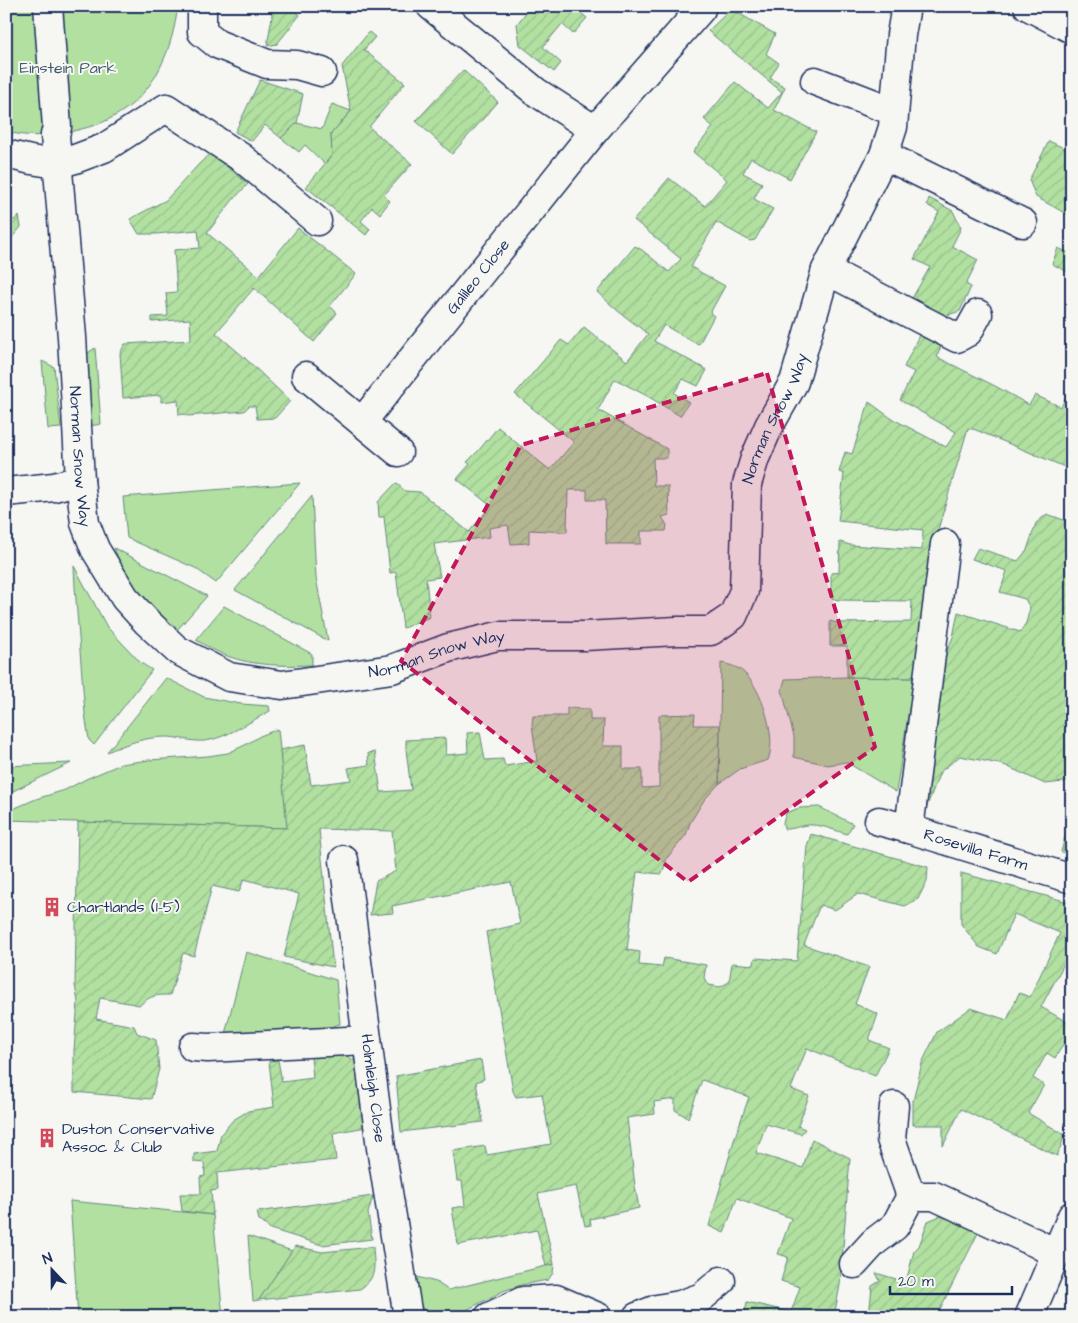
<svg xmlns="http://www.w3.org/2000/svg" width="1078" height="1323" viewBox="0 0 1078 1323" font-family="'Architects Daughter',sans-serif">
<defs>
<pattern id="garden-furrows" width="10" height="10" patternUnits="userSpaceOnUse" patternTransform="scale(1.25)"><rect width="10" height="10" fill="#b1e0a0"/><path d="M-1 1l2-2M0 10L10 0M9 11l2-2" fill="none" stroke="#98c08c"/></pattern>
</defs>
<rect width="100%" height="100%" fill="#f6f6f2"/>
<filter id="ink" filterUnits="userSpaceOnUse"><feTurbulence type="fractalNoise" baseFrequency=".02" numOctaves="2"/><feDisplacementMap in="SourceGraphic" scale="10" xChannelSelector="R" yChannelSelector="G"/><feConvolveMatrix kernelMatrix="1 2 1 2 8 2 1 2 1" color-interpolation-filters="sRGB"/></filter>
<g filter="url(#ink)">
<path fill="#b1e0a0" stroke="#66887f" d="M6 6H178C172 50 155 95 113 117 100 125 85 128 70 132 50 136 25 138 6 131Z
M332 104 351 111 331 134 332 155 325 164 305 145 299 152 281 138 297 123 322 129Z
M95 348 101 424 90 426 85 355Z
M42 361 54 367 61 428 48 429Z
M300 483 216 583 195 568 127 538 123 497Z
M312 496 316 578 328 641 235 590Z
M114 548 207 596 177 630 134 589 122 568Z
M74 566 107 627 141 663 152 670 94 745 89 740 85 714 75 587Z
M224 606 312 654V665C283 666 254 666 227 656 217 652 206 646 196 640Z
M721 663C732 665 741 668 748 677 763 694 777 739 768 760L740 769 719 784Z
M847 677 914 678 896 792 846 762 828 765 794 757V737L782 690 785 679Z
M166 678 204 697 241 704 269 706 270 711C251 721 225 739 204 741 191 742 178 737 166 737 145 737 126 744 107 752Z
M278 729 288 828 6 820V814L13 809 36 799 65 790 86 779 121 764 149 760 208 756 228 753 245 745 260 736Z
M71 763 13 791 6 794V766Z
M819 807 853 824 847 834C836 831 823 825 812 825 802 824 793 830 784 829L783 823 786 813 799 808Z
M246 952 336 980 340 1024 330 1027 225 1034Z
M70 1201 213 1215 223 1317H78Z
M248 1236 292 1251 259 1300 253 1301Z
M554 1264 553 1273 548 1280 521 1285 503 1291 453 1317H433L425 1312 417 1300 413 1276 436 1282 448 1290Z"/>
<path fill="url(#garden-furrows)" stroke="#66887f" d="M271 6H290L300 15 277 44 267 46 272 17Z
M531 6H572L587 18 573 34 562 24 543 47 561 63 554 72 520 45 517 24Z
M731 9 775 34 766 54 779 63 770 78 785 87 774 110 816 132 790 179 751 158 743 173 762 183 754 199 773 209 755 240 750 241 716 222 691 267 725 286 710 313 714 316 699 344 693 342 664 325 654 341 707 370 698 386 683 379 674 393 689 402 680 416 649 397 615 379 598 410 667 449V458H653L654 486H668L669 515 662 517 667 525 666 531H641V544H606L605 500H587V490H568L567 532 529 530V543L511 544 508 525 489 528 490 537 434 544 440 577 426 579 430 617 403 628 396 572 390 573 384 517H379L378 502 396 483 405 491 420 492 469 532 491 506 457 479 470 464 467 462 479 450 498 427 519 445 550 470 574 442 515 394 561 340 569 345 584 327 627 361 648 334 618 311 597 292 635 246 642 250 669 272 681 259 634 220 669 178 705 206 727 180 693 152 713 127 704 119 735 82 768 108 782 92 708 31Z
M369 32 375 37 364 50 405 83 369 127 412 164 384 195 390 201 380 214 372 207 361 221 370 229 366 235 306 187 332 155 331 134 351 111 342 66Z
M463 70 498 102 452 154 416 121Z
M260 80 303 94 297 123 281 138 265 125 252 141 235 132Z
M1049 141 1072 152V217L1036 197 1029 180Z
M211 153 248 184 232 201 207 233 259 276 298 228 356 274 330 306 337 313 314 342 254 288 216 333 245 358 290 401 275 418 257 419 255 406H249L244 411 188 416 184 414 179 415 178 400 161 402V395L123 398 120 353 125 344 191 340 190 319 152 322V317L168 316 166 293 177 292 174 250 200 248 198 230 156 234H139L130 219 166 200 199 164Z
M929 198 953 211 961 228 952 246 978 260 966 284 971 287 960 311 942 317 911 300 930 267 914 259 939 212 927 205Z
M19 216 21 227 8 242H6V217L14 220Z
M1058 248 1071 254 1072 253V274L1052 264Z
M919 335 941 346 937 357 997 387 1029 405 1035 395 1061 407 1072 385V470L976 430 968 428 937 533 920 675 914 678 847 677V646H830V621L837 623 911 622 912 601 838 600 831 598V573L839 572 840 542 850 545 922 550 923 530 838 521 844 474 839 472 845 452 852 454 869 402 891 418 946 447 956 432 900 400 914 372 904 367Z
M1047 514 1072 523V781L1045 784 1004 765 960 756 940 772 927 806 938 672 953 637 958 612 1020 632 1026 623 1030 608 1025 599 1000 592 1007 571 972 559 978 548 1018 561 1027 550 1036 523Z
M567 708 590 709V720H604L603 746H623V769H642V788L659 787V715L695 714 694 725H720L719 784 704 800 690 823 686 835 667 858 662 874 637 872 627 950 640 952 639 965 662 967 664 958 706 965 704 978 709 985 720 987 729 982 732 963 754 965 755 958 797 961 807 846 811 834 928 867 927 881 918 899 905 906 858 894 835 910 820 905 804 945 869 967 855 1004 878 1014 869 1040 889 1048 875 1076 807 1048 791 1089 809 1096 798 1126 805 1129 801 1134 766 1124 756 1153 803 1168 812 1139 850 1158 840 1285 834 1317H744L747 1302 791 1312 800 1287 781 1281 788 1257 778 1254 791 1218 737 1198 724 1233 709 1226 735 1137 749 1097 702 1080 688 1118 675 1110V1099L654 1102 655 1114 627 1118 635 1186 639 1208 590 1219 591 1225 585 1226 576 1186 538 1194 554 1264 546 1266 537 1230 458 1245 452 1208 465 1206 462 1181H457L453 1151 485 1146 487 1155 551 1144 542 1094 516 1097 513 1091 486 932 520 924 511 882 392 906 393 913 370 915 376 881 396 871 392 831 319 829 333 967 284 957 299 894 244 879 239 892 212 886 194 956 183 953 170 995C156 995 151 995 140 1005L100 998 96 1019 134 1026 137 1033 156 1040 159 1069 151 1099 74 1092V1050L78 1002 75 985 78 822 287 828 280 750 305 745 311 785 351 780 348 768 369 765 368 753 375 752 381 792 411 790 406 749V740L445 738 446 755 468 753 467 733 480 732 485 760 503 759 505 766 537 761 532 724 533 716H567Z
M1069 822 1072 826V855L1061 852Z
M961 873 1072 903V949L1041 1007 1072 1025V1030L1055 1058 1047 1053 1033 1078 1044 1085 1028 1113 1065 1135 1057 1156 961 1109 943 1146V1125H913V1101L922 1063 937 1032 971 1008 1007 1020 1019 993 1030 997 1060 933 1014 914 997 954 979 947 961 924Z
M342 1053 357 1062 366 1127 333 1133 336 1160 217 1173 218 1190 211 1191 213 1215 182 1211 180 1194H201L200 1177 205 1176 204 1163 194 1162V1154L217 1151 221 1134 233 1120 248 1111 274 1107 269 1061 278 1060 282 1082 313 1078 311 1057Z
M481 1060 484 1079 476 1082 483 1122 401 1132 396 1076Z
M373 1196 368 1213 372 1239 322 1245 270 1229 259 1220 257 1212Z
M940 1216 980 1229 936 1317H869L872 1286 880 1281 876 1273 906 1282 914 1251 919 1246 928 1221Z
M295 1246 322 1252 373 1247C374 1266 378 1277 360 1289L259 1300Z"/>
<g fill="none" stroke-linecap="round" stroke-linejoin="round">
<defs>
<g id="minor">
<path id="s1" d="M48 6 57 127 55 135 72 337 80 480 85 523 95 549 125 598 147 622 177 650 229 677 282 685 392 669 448 648 498 636H585L677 631H711L733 616 744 591 747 484 755 458 769 426 794 382 826 270 884 155 893 127 901 35 906 6"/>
<path d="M202 6V32L217 44 267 64 297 65 322 72"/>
<path d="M431 6 536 92 595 130"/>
<path d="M1028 6 1072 29"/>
<path d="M815 81 877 105 894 111"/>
<path d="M6 154 31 160 57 164 75 159 104 148 166 108 242 158 317 221"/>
<path d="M884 155 1023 223"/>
<path d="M826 270 957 338 968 332 978 314"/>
<path d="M306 376 398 452"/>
<path id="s2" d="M362 422 595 130 701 9"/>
<path d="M6 492 54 487 80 480"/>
<path id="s3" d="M879 821 909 829 1072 879"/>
<path d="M909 829 945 544"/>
<path id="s4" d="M344 860 381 1148 408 1317"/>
<path d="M193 1047 208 1048 367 1040"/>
<path d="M894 1106 891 1139 911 1196"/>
<path d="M854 1264 874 1242 895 1226 911 1196H934L1036 1243 1056 1254"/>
<path d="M489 1317 523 1301 556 1299 598 1317"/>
<path d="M637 1317 657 1309 680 1305 702 1297 721 1281"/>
<path d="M1029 1317 1072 1216"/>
</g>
</defs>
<use href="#minor" stroke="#1b2f5e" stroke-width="31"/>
<use href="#minor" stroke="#f6f6f2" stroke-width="28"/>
</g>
</g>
<path fill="#c2185b" fill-opacity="0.2" stroke="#c2185b" stroke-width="4" stroke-dasharray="10 6" stroke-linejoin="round" d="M767 373 875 747 688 882 401 661 521 445Z"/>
<defs>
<symbol id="building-bare" viewBox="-9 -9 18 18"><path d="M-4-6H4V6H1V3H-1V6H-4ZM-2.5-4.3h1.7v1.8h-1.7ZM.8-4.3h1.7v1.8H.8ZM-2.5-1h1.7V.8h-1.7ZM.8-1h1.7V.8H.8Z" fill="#d1495b" stroke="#f6f6f2" stroke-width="2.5" paint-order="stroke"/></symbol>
</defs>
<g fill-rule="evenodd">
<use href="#building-bare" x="38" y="893" width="28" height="28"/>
<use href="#building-bare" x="33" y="1124" width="28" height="28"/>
</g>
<g text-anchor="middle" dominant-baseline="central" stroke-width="4" stroke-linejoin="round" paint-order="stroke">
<g font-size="16" fill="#405b6e" stroke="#f6f6f2">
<text x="68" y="68">Einstein Park</text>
</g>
<g font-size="16" fill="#1b2f5e" stroke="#f6f6f2">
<text stroke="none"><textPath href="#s2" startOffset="186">Galileo Close</textPath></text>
<text stroke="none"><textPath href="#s1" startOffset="1458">Norman Snow Way</textPath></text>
<text stroke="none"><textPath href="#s1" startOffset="452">Norman Snow Way</textPath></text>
<text stroke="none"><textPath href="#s1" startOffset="948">Norman Snow Way</textPath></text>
<text stroke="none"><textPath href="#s3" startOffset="101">Rosevilla Farm</textPath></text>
<text stroke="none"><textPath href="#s4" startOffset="230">Holmleigh Close</textPath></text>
</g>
<g font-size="16" fill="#1b2f5e" stroke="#f6f6f2" text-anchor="start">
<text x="67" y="907">Chartlands (1-5)</text>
<text x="62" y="1129">Duston Conservative<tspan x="62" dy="18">Assoc &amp; Club</tspan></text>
</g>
</g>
<rect width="1078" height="1323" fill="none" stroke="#f6f6f2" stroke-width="25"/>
<rect x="12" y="12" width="1053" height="1298" fill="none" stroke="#1b2f5e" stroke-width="2" filter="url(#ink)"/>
<g transform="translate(52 1270) rotate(338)" stroke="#f6f6f2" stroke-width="4" paint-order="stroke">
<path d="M0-4L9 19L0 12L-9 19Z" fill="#1b2f5e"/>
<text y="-8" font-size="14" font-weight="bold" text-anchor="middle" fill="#1b2f5e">N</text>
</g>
<path d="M890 1286v8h122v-8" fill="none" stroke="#1b2f5e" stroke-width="2.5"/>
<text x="898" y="1286" font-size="15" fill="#1b2f5e" stroke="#f6f6f2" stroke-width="4" paint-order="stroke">20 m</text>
</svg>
